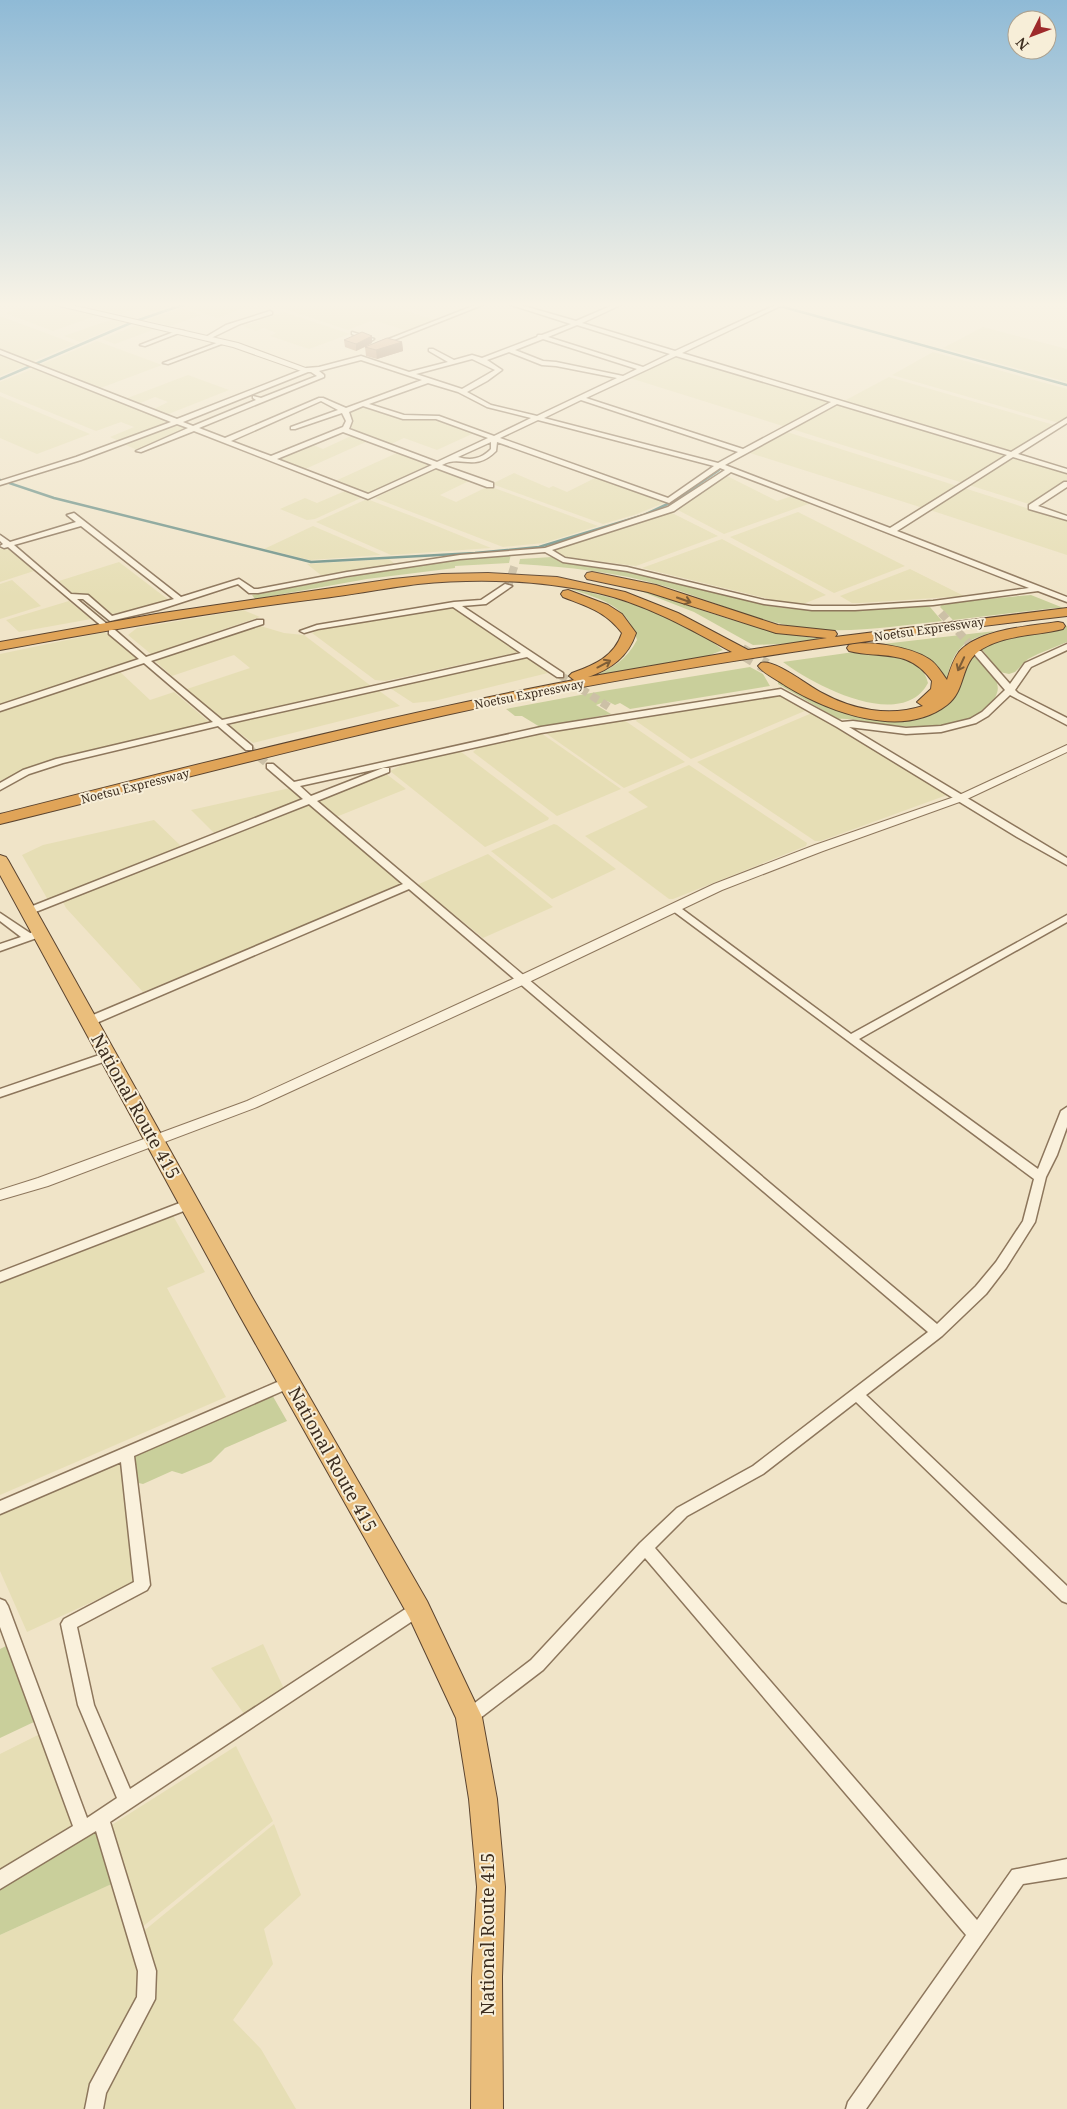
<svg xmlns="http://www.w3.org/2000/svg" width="1067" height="2109" viewBox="0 0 1067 2109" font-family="'Noto Serif',serif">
<rect width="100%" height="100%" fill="#f0e4c8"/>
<path fill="#e6deb5" d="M40 302H46L101 314 53 331 5 313Z
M107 302H157L170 306 153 312 141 307 121 314 91 307Z
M199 302H253L257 303 217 318 185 307Z
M263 302H378L435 320 408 331 373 320 348 330Z
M390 302H443L420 311Z
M182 308 201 315 170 326 147 320Z
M284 312 350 334 309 349 270 336 276 333 264 328 256 331 243 326Z
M0 316 75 344 31 362 0 350Z
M116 318 129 321 80 342 64 336Z
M139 324 158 328 115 344 102 339Z
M983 327 1067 349V382L943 348Z
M97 341 162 365 98 389 40 365Z
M933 352 1067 389V417L1059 423 892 375Z
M0 354 27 365 0 376Z
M677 356 832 402 786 427 630 378Z
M35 368 89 390 167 420 165 423 121 442 110 437 134 427 121 422 96 431 0 392V382Z
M188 375 229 390 166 415 152 410 168 402 155 397 138 404 125 399Z
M889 377 1054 425 1012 451 844 401Z
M0 396 90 434 37 454 0 438Z
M840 404 1007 455 963 483 792 429Z
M363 407 406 419 433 418 444 420 474 433 437 450 404 438 389 445 352 431 349 412Z
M174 425 187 429 137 450 126 445Z
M787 432 957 486 923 508 750 453Z
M353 435 368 441 303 470 276 459 311 444 323 449Z
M399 452 431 465 368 494 333 482Z
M1015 457 1067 473V481L1032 505 969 485 1009 459Z
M438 467 471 480 440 495 456 502 489 486 598 526 544 543 503 547 375 498Z
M514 473 549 488 553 486 567 492 597 477 666 502 637 514 603 524 492 484Z
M725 475 777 501 792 496 811 503 724 534 676 509Z
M964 488 1067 521V555L930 510Z
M345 491 361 498 315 519 307 520 280 509 305 498 317 503Z
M367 499 422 520 491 548 391 555 316 522Z
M670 512 718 536 636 566 565 557 554 550 652 519Z
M798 512 905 566 834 593 730 537Z
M313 526 381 555 310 560 264 549Z
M722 539 826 595 803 604 777 601 642 568Z
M7 547 34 571 0 582V549Z
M389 559 396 565 322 576 307 564Z
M119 562 170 601 112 614 88 594 72 593 59 581Z
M910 569 964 596 860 603H852L840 596Z
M12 580 41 606 0 619V584Z
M69 601 91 619 19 632 6 620Z
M448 607 454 608 519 652 385 681 375 680 312 633 318 630Z
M243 610 260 617 151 654 128 635 137 628Z
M257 625 284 633 304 635 371 686 228 719 219 718 187 689 250 668 234 655 172 676 155 661 159 657Z
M105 632 136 658 133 661 0 706V654Z
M525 656 548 673 434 701 413 703 390 688 392 686Z
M119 671 150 700 174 692 208 721 204 725 34 766 0 781V711Z
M378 690 400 706 253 743 230 726 234 723Z
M777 695 785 697 807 710 691 759 636 721 638 718Z
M812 713 947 795 821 841H815L697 762Z
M624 720 685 762 624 788 544 732Z
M541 733 621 789 557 816 473 752 479 746Z
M455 751H460L549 818 548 820 485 847 390 771 406 763Z
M689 765 807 843 806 846 673 899H669L585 836 648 807 628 792Z
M385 773 406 789 336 817 317 801Z
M290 788 303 800 214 833 191 810Z
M310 804 404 885 143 992 66 908 63 902Z
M154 820 182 847 48 900 22 855 43 845Z
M554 824 557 825 616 869 552 899 491 851Z
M488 854 553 907 483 938 419 886V884Z
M172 1214 205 1272 167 1288 226 1397 0 1495V1281Z
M123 1459 133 1583 27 1632 0 1571V1514Z
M263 1644 286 1693 247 1718 211 1668Z
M42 1733 81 1829 0 1872V1754Z
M236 1746 273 1821 141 1928 110 1826Z
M274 1824 301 1895 264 1929 273 1964 233 2020 261 2049 296 2109H0V1935L120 1880 134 1939Z"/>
<path fill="#c9cf9b" d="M511 554 509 563 455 566V568L367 579 255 599 252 595 409 566Z
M552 557 563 563 630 572 769 606C820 614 871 609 922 605L930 607 942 621C896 626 849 634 802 628 754 621 711 600 664 586 617 572 568 567 519 564L520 559Z
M625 585C692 605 757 634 827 639L801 643 753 645 694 612Z
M568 588C623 599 679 614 723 650L700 659 594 676C613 668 627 659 637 640 628 604 599 599 568 588Z
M1031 595 1066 609 1055 608 953 620 940 607 943 603Z
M1067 626V642L1038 654 1028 659 1015 672 1009 674 1000 672 981 648C1006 634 1038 631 1067 626Z
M995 631C962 642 955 646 946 681 936 655 908 650 883 644Z
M854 652C878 653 922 653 928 683 902 732 813 685 783 662Z
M973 655C990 672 1011 685 987 707 957 733 913 729 876 723 863 722 851 718 838 719L778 684V680L828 707 860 717 879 720 929 713 951 702Z
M750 667 763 674 770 686 630 709 620 703 615 705 607 701 596 705 611 714 540 727 522 716H515L506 709 591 693Z
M271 1393 287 1421 225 1448 211 1462 182 1474 172 1471 143 1484 134 1482 130 1454Z
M8 1645 36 1721 0 1738V1649Z
M95 1829 116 1882 0 1935V1890Z"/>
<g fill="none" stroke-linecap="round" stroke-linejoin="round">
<path stroke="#6f938a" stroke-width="2.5" d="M765 302 1067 385
M0 379 133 322 191 302
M0 480 54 498 311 562 475 553 539 547 644 515 676 500 719 470"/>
<path stroke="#ccc0a6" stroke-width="8" stroke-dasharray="8 4.5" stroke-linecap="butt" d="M508 586 515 564
M941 613 978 653
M560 675 612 709
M250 749 270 766"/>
<path stroke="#ccc0a6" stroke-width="15" stroke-dasharray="15 8" stroke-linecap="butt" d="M741 651 766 666"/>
<defs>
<path id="minor" d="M483 302H490L381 345 376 344Z
M502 302H510L576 321 620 302H627L582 323 675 351 782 302H789L682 353 1011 452 1067 418V423L1018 454 1067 469V473L1013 457 897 531 1067 597V602L1038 591 933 605 855 610H812L764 604 627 571 563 562 545 552 460 559 347 576 258 593H249L238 584 158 610 110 621 83 599H77L107 624 108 626 104 628 8 547 4 548 0 546 3 544 0 541V535L10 542 76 522 67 515 74 513 181 597 239 579 254 589H258L347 572 460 555 545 548 668 507 725 470 720 468 669 503 497 442 496 451C474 473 461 454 442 465L493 483V487H487L436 468 368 499 194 431 141 452 136 451 188 428 177 424 81 460 0 485V481L76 457 171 422 0 354V350L177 419 307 368 319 367 361 356 409 372 448 362 429 351V349H433L454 360 472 355 482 358 537 337 538 335H542L571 324ZM577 325 670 354 643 367 548 337ZM543 339 637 369 623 376 556 362 543 361 515 350ZM509 352 542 365 556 366 617 378 537 416 491 405 467 392 487 381 502 370 487 360ZM676 356 831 402 743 449 586 398ZM472 359 495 370 462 389 416 374ZM361 360 422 380 346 408 323 398H319L225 438 199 428 324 377V375L319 371ZM308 372H311L317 376 261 398 253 396V398L256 400 193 426 183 422ZM428 383 458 392 487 407 531 418 494 436 439 416 404 415 369 404ZM581 400 738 452 718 463 544 418ZM321 401 338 410 291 427V429H295L342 413 346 421 343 427 271 456 231 441ZM837 404 1007 455 890 528 725 465ZM363 406 403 419H436L488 438 437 462 349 429 352 421 349 412ZM538 420 714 466 668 498 500 438ZM343 432 432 465 368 494 277 459ZM491 442V449C481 459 471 461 458 457ZM731 472 773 488 1029 588 933 601 855 606H812L764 600 627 567 565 558 552 550 674 511ZM81 526 174 599 112 616 88 595 71 594 14 545Z
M270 311 272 312V314L240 324 209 339 204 338 226 325Z
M179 330 184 331 145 346 140 345Z
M352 332 374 339 371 341 352 334Z
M222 341 227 342 168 364 163 363Z
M1064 482H1067V487L1038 506 1067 516V520L1029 509V505Z
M505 584 512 586 486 604 462 606 563 673V677H557L527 657 226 724 252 746V750H246L218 726 63 763 29 774 0 790V783L23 770 56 759 213 722 144 663 0 711V705L139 659 109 634V630H115L146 657 257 620H263V624L151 661 222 720 521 653 453 607 318 629 304 633 300 631 317 625 454 602 481 600Z
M1067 644V650L1031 667 1015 690 1018 693 1067 718V725L1010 695 988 716 976 723 941 732 906 734 849 727 1067 858V865L1017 837 837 727 780 695 541 733 300 786 311 796 383 768H389V772L317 801 937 1324 976 1286 996 1262 1023 1221 1034 1179 669 908 670 906H678L851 1034 1067 915V922L859 1039 1038 1169 1061 1111 1067 1107V1127L1057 1155 1046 1177 1035 1222 1006 1268 986 1294 942 1336 866 1395 1067 1586V1603L1062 1601 856 1402 763 1474 687 1516 655 1548 977 1920 1012 1870 1067 1859V1877L1023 1884 866 2109H846L848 2102 966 1935 645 1558 543 1670 475 1722 469 1725 463 1722 461 1717 463 1712 531 1660 640 1543 677 1508 753 1466 928 1332 409 889 94 1024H86L84 1021 86 1018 403 884 309 804 33 913 29 914 24 911 25 909 303 799 267 768V764H273L294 782 541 727 781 689 842 722 853 721 906 728 941 726 970 719 982 712 1005 690 975 655V651H981L1010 684 1025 663Z
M0 913 30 933 41 930 46 933 45 935 0 951V944L21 937 0 921Z
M108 1052 112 1053 114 1056 112 1059 0 1097V1089Z
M190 1199 194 1201 196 1204 194 1207 0 1282V1272Z
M289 1377 294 1378 296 1382 294 1386 134 1456 150 1585 147 1590 77 1627 94 1705 130 1789 413 1604 418 1602 423 1604 426 1609 423 1614 110 1822 156 1971 155 1999 106 2093 103 2109H85L90 2084 137 1997 138 1971 96 1831 0 1889V1870L73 1826 0 1627V1599L5 1601 8 1606 87 1818 117 1798 78 1705 61 1624 64 1619 134 1582 121 1462 0 1514V1501Z"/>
<path id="tertiary" d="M48 302H58L238 343 311 370 304 372 233 347 51 304Z
M1067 745V752L965 800 823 851 722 890 527 983 257 1107 48 1186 0 1200V1190L38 1178 247 1101 517 977 714 884 815 845 957 796Z"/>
<path id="trunk" d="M0 855 6 857 8 860 252 1297 427 1601 482 1717 497 1799 505 1887 502 1977 503 2109H471L472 1977 477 1887 469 1799 456 1718 409 1617 236 1309 0 875Z"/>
<path id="motorway" d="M592 572 656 585 778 625 835 631 837 634 835 637 1067 608V616C886 637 705 662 526 698 349 734 175 781 0 824V814C191 766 381 717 574 680L569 676 572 673C594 665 614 657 622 633 605 611 588 607 563 597L561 594 563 591 568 590 608 605 622 614 636 633C628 657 611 669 588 677L732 652C690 629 646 604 598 593 539 580 478 578 418 584 386 588 356 594 324 598 216 611 108 630 0 650V642L156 614 393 579 442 574 488 573 557 577 625 592 678 613 748 650 827 638 776 633 648 592 587 579 585 576 587 573Z
M1058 622 1063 623 1065 626 1063 629C1036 636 1007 634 982 649 959 663 967 690 947 705 902 740 829 712 786 686 778 680 764 674 758 666L761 663C775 659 808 686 822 693 853 710 889 717 923 706L917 702 931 689 932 681C909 648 882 659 849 651L847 648 849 645C869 640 911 647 929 659 937 664 941 672 947 680 950 670 953 660 959 652 979 629 1030 626 1058 622Z"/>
</defs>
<use href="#minor" stroke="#8d765c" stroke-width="3"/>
<use href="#tertiary" stroke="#8d765c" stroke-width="2"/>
<use href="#trunk" stroke="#5b4430" stroke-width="2"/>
<use href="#motorway" stroke="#5b4430" stroke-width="2"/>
<use href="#minor" fill="#faf1dc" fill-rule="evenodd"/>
<use href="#tertiary" fill="#faf1dc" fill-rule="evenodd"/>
<use href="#trunk" fill="#eabe7c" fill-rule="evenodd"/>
<use href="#motorway" fill="#e0a458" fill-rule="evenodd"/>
</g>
<path fill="#b2896c" d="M372 336V343L367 346 402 342 403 351 377 359 366 356 365 347 356 351 345 347 344 340Z"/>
<path fill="#916f58" d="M372 336V343L356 351V344Z
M402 342 403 351 377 359 376 350Z"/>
<path fill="#cf9f7d" stroke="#916f58" d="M362 332 372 336 356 344 344 340Z
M387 338 402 342 376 350 365 347Z"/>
<defs><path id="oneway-shaft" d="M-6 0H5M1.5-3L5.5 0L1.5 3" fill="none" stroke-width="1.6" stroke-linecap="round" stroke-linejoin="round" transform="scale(1.25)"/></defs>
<g stroke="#7e5d36">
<use href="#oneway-shaft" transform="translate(684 600) rotate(19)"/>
<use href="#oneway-shaft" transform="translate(604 664) rotate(-28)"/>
<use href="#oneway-shaft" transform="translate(961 664) rotate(115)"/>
</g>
<linearGradient id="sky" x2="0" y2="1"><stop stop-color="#8fbad6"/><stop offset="0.51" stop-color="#f8f3e6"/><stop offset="1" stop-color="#f8f3e6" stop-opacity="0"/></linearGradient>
<rect width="1067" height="597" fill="url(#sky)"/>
<g text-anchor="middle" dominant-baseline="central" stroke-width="4" stroke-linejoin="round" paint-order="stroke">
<g font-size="12" fill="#3d2e20" stroke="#f7eed8">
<text transform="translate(929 629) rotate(-8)">Noetsu Expressway</text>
<text transform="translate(529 694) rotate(-11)">Noetsu Expressway</text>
<text transform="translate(135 786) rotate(-14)">Noetsu Expressway</text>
</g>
<g font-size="18" fill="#3d2e20" stroke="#f7eed8">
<text transform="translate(136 1106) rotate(61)">National Route 415</text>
<text transform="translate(333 1459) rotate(61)">National Route 415</text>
<text transform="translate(487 1934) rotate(-90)">National Route 415</text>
</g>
</g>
<g transform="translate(1032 35) rotate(228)"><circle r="24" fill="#f7eed8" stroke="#ada18e"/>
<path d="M0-4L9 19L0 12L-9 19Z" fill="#9e2a2b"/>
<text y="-8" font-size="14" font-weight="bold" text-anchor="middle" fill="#3d2e20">N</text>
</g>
</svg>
